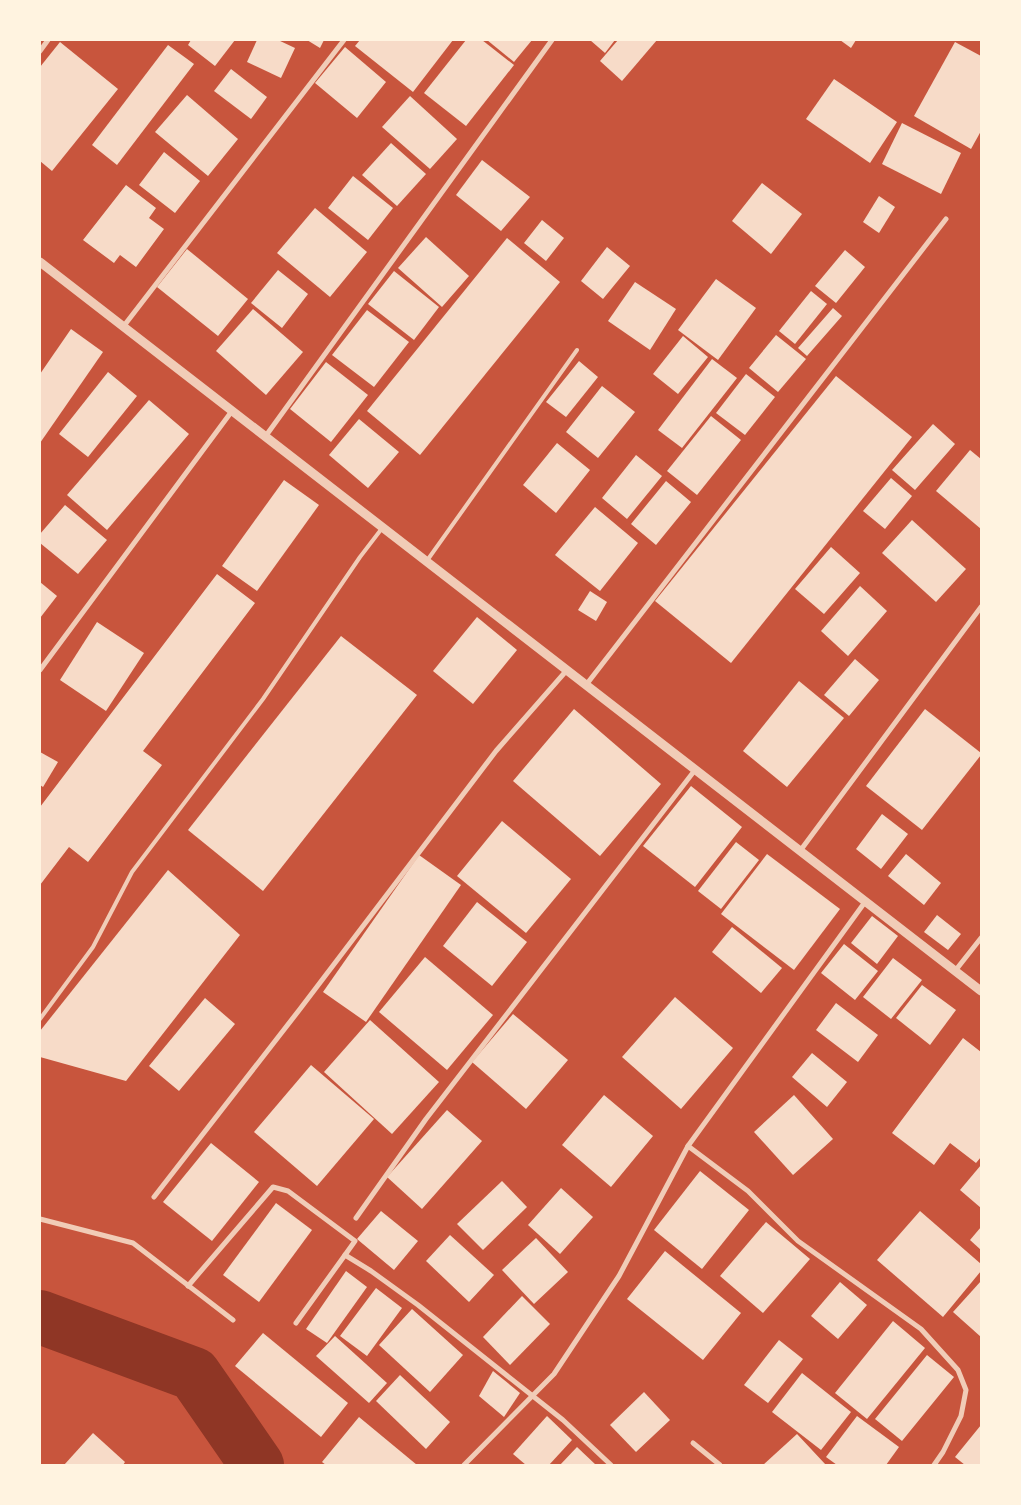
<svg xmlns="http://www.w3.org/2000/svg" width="1021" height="1505" viewBox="0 0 1021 1505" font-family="'IBM Plex Serif',serif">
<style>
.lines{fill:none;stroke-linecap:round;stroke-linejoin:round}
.river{stroke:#8f3625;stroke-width:54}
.building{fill:#f7dbc8}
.service{stroke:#f1ccb7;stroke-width:4}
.minor{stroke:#f1ccb7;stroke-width:5}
.tertiary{stroke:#f1ccb7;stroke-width:9}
</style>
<rect width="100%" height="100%" fill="#c8553d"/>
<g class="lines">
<polyline class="river" points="40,1317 194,1374 257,1465"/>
</g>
<g class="building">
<polygon points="191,40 235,40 215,66 188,45"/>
<polygon points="257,40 278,40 295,48 281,78 247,62"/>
<polygon points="307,40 324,40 320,48"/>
<polygon points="360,40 453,40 413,92 355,46"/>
<polygon points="466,40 482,40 514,65 466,126 424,93"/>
<polygon points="487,40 532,40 514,62"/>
<polygon points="590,40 615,40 605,53"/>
<polygon points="618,40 657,40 622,81 600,61"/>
<polygon points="840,40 856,40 851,48"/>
<polygon points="60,42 118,89 52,171 40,161 40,67"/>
<polygon points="955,42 981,56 981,131 971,149 914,116"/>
<polygon points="168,45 194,64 117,165 92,145"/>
<polygon points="345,47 386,82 357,118 315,83"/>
<polygon points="231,69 267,97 251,119 214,91"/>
<polygon points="834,79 897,122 870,163 806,119"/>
<polygon points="187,95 238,139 208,176 155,132"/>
<polygon points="410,96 457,139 430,169 382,127"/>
<polygon points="902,123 961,153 941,194 882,164"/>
<polygon points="391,143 426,174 397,206 362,175"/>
<polygon points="164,152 200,181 175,213 139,185"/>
<polygon points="482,160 530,197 501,231 456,195"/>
<polygon points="353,176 393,208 368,240 328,208"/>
<polygon points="762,183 802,214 771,254 732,221"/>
<polygon points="126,185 156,208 149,218 164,229 136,267 120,255 114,263 83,240"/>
<polygon points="879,196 895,207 879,233 863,222"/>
<polygon points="315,208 367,252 330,297 277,253"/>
<polygon points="542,220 564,238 546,261 524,243"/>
<polygon points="426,237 469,276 442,307 398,268"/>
<polygon points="507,238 560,282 420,455 367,411"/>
<polygon points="607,247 630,266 603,299 581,281"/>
<polygon points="187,249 248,299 218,336 157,287"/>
<polygon points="845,250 865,267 836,303 815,286"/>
<polygon points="278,270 308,294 282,328 251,303"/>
<polygon points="394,271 439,307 414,340 368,304"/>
<polygon points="716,279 756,308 718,360 678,330"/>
<polygon points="635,282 676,309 650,350 608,321"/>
<polygon points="811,291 827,304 795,344 779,331"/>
<polygon points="833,308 842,316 807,356 798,348"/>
<polygon points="253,309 303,352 266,395 216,351"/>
<polygon points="367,310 409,342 374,387 332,355"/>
<polygon points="71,329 103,352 40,443 40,374"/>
<polygon points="776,335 806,359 778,392 749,368"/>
<polygon points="683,336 708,357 678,394 653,374"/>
<polygon points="712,359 737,378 682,448 658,430"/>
<polygon points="579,361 598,377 566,417 546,402"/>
<polygon points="326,362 368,395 331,442 290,409"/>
<polygon points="108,372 137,396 88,457 59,434"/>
<polygon points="746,374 775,397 745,435 716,413"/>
<polygon points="836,376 912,437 731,663 655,601"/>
<polygon points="602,386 635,412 598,458 566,432"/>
<polygon points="149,400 189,434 107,530 67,495"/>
<polygon points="711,416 741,440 697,495 667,471"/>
<polygon points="359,419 399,452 368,488 329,455"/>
<polygon points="933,424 955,444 915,490 892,470"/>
<polygon points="557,443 590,470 556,513 523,485"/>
<polygon points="970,450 981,459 981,529 936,491"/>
<polygon points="636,455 662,476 627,519 602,498"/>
<polygon points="891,478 912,496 885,529 863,511"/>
<polygon points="284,480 319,505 257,591 222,566"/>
<polygon points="666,481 691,502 656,545 631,524"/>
<polygon points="65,505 107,540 78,574 40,543 40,534"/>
<polygon points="595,507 638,543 600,591 555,555"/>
<polygon points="912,520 966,569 936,602 882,553"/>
<polygon points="831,547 860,573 824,614 795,589"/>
<polygon points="217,574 255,603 143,751 162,765 88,862 69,847 40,885 40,807"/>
<polygon points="40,582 57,596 40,618"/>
<polygon points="860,586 887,611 848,656 821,631"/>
<polygon points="590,591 607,602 596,621 578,610"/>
<polygon points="477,617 517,650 473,704 433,671"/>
<polygon points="97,622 144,653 106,711 60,680"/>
<polygon points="341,636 417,695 263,891 188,830"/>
<polygon points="855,659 879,680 849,716 824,695"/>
<polygon points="799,681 844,718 787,787 743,751"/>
<polygon points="574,709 661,784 600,856 513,781"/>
<polygon points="925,709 981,753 981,755 922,830 866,786"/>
<polygon points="40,752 58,762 43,787 40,785"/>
<polygon points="691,786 742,827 695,887 643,846"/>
<polygon points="882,814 908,834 881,869 856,849"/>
<polygon points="502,821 571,879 526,933 457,876"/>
<polygon points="736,842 759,860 721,909 698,891"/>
<polygon points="767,854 840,909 794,970 721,914"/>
<polygon points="906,854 941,883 924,905 888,876"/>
<polygon points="419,855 461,885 366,1022 323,992"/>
<polygon points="168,870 240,935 126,1081 40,1057 40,1031"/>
<polygon points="477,902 527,942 492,986 443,946"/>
<polygon points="937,915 961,934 948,950 924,932"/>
<polygon points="872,916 898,936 877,964 851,943"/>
<polygon points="732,927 782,968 761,993 712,952"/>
<polygon points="844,944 878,971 855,1000 821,973"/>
<polygon points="425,957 493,1015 447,1070 379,1012"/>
<polygon points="893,958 922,980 891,1019 863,997"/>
<polygon points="922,985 956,1010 930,1045 896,1018"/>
<polygon points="675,997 733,1048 681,1109 622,1057"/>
<polygon points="205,998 235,1024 179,1091 149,1066"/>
<polygon points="836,1003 878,1035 858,1062 816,1030"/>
<polygon points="513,1014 568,1060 526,1109 472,1062"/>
<polygon points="370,1020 439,1082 392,1134 324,1072"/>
<polygon points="963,1038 981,1052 981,1157 976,1163 950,1143 934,1165 892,1133"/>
<polygon points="812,1053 847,1082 827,1107 792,1077"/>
<polygon points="311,1065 374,1119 317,1186 254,1132"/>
<polygon points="604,1095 653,1136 611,1187 562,1145"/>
<polygon points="794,1095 833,1139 793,1175 754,1132"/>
<polygon points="447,1110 482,1141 422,1209 387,1177"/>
<polygon points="211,1143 259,1182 212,1241 163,1202"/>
<polygon points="981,1165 981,1208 960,1190"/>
<polygon points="700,1171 749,1210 702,1269 654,1230"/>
<polygon points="502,1181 527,1207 483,1250 457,1224"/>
<polygon points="561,1188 593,1217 560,1254 528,1225"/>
<polygon points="276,1203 312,1230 259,1302 223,1275"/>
<polygon points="381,1211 418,1241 394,1270 357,1239"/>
<polygon points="920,1211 981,1264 981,1271 943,1317 877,1260"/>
<polygon points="766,1222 810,1259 763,1313 720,1276"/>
<polygon points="981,1227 981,1250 970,1240"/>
<polygon points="450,1235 494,1275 469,1302 426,1261"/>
<polygon points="536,1238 568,1272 534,1304 502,1270"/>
<polygon points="665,1251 741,1313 703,1360 627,1299"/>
<polygon points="346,1271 367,1287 327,1343 306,1329"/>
<polygon points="981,1281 981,1337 953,1312"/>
<polygon points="840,1282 867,1305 838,1339 811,1316"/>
<polygon points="376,1288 402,1308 367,1356 340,1336"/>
<polygon points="522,1296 550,1324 510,1365 483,1337"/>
<polygon points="412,1309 463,1355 430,1392 379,1345"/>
<polygon points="893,1321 925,1348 867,1419 835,1393"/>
<polygon points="263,1333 348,1403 321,1437 235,1366"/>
<polygon points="335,1336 387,1383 369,1403 316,1356"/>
<polygon points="779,1340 803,1359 768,1403 744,1385"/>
<polygon points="927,1355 954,1377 902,1441 875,1419"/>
<polygon points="493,1371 520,1393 504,1417 479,1396"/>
<polygon points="802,1373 851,1412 821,1450 772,1412"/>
<polygon points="400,1375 450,1422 426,1449 376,1401"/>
<polygon points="644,1392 670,1420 636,1452 610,1425"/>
<polygon points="547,1416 572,1440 549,1465 526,1465 513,1454"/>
<polygon points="857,1416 899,1447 886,1465 837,1465 826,1457"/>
<polygon points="359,1417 417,1465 326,1465 322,1462"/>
<polygon points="981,1425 981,1465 965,1465 955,1457"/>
<polygon points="93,1433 125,1462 123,1465 64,1465"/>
<polygon points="797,1434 826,1465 763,1465"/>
<polygon points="577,1447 596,1465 560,1465"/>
</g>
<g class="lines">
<g class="service">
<polyline points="426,562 577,350"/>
<polyline points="40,1019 93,947 132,872 263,699 360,557 383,527"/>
</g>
<g class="minor">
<polyline points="40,51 48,40"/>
<polyline points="123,327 344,40"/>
<polyline points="265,437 552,40"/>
<polyline points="40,670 232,411"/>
<polyline points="586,685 946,219"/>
<polyline points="800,851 981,607"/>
<polyline points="955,971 981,938"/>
<polyline points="688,1146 748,1191 798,1241 921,1329 958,1370 966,1390 961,1416 943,1452 934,1465"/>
<polyline points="154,1197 300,1009 496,751 567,670"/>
<polyline points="356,1218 426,1119 695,770"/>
<polyline points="40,1219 133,1243 233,1320"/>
<polyline points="188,1286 273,1187 288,1191 355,1241 345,1255 371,1271 418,1305 563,1420 611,1465"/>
<polyline points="296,1323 345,1255"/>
<polyline points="693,1443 720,1465"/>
<polyline points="464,1465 554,1374 619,1276 688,1146 865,902"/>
</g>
<polyline class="tertiary" points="40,262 981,991"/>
</g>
<rect width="1021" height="1505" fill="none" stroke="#fff3e0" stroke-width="82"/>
</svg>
